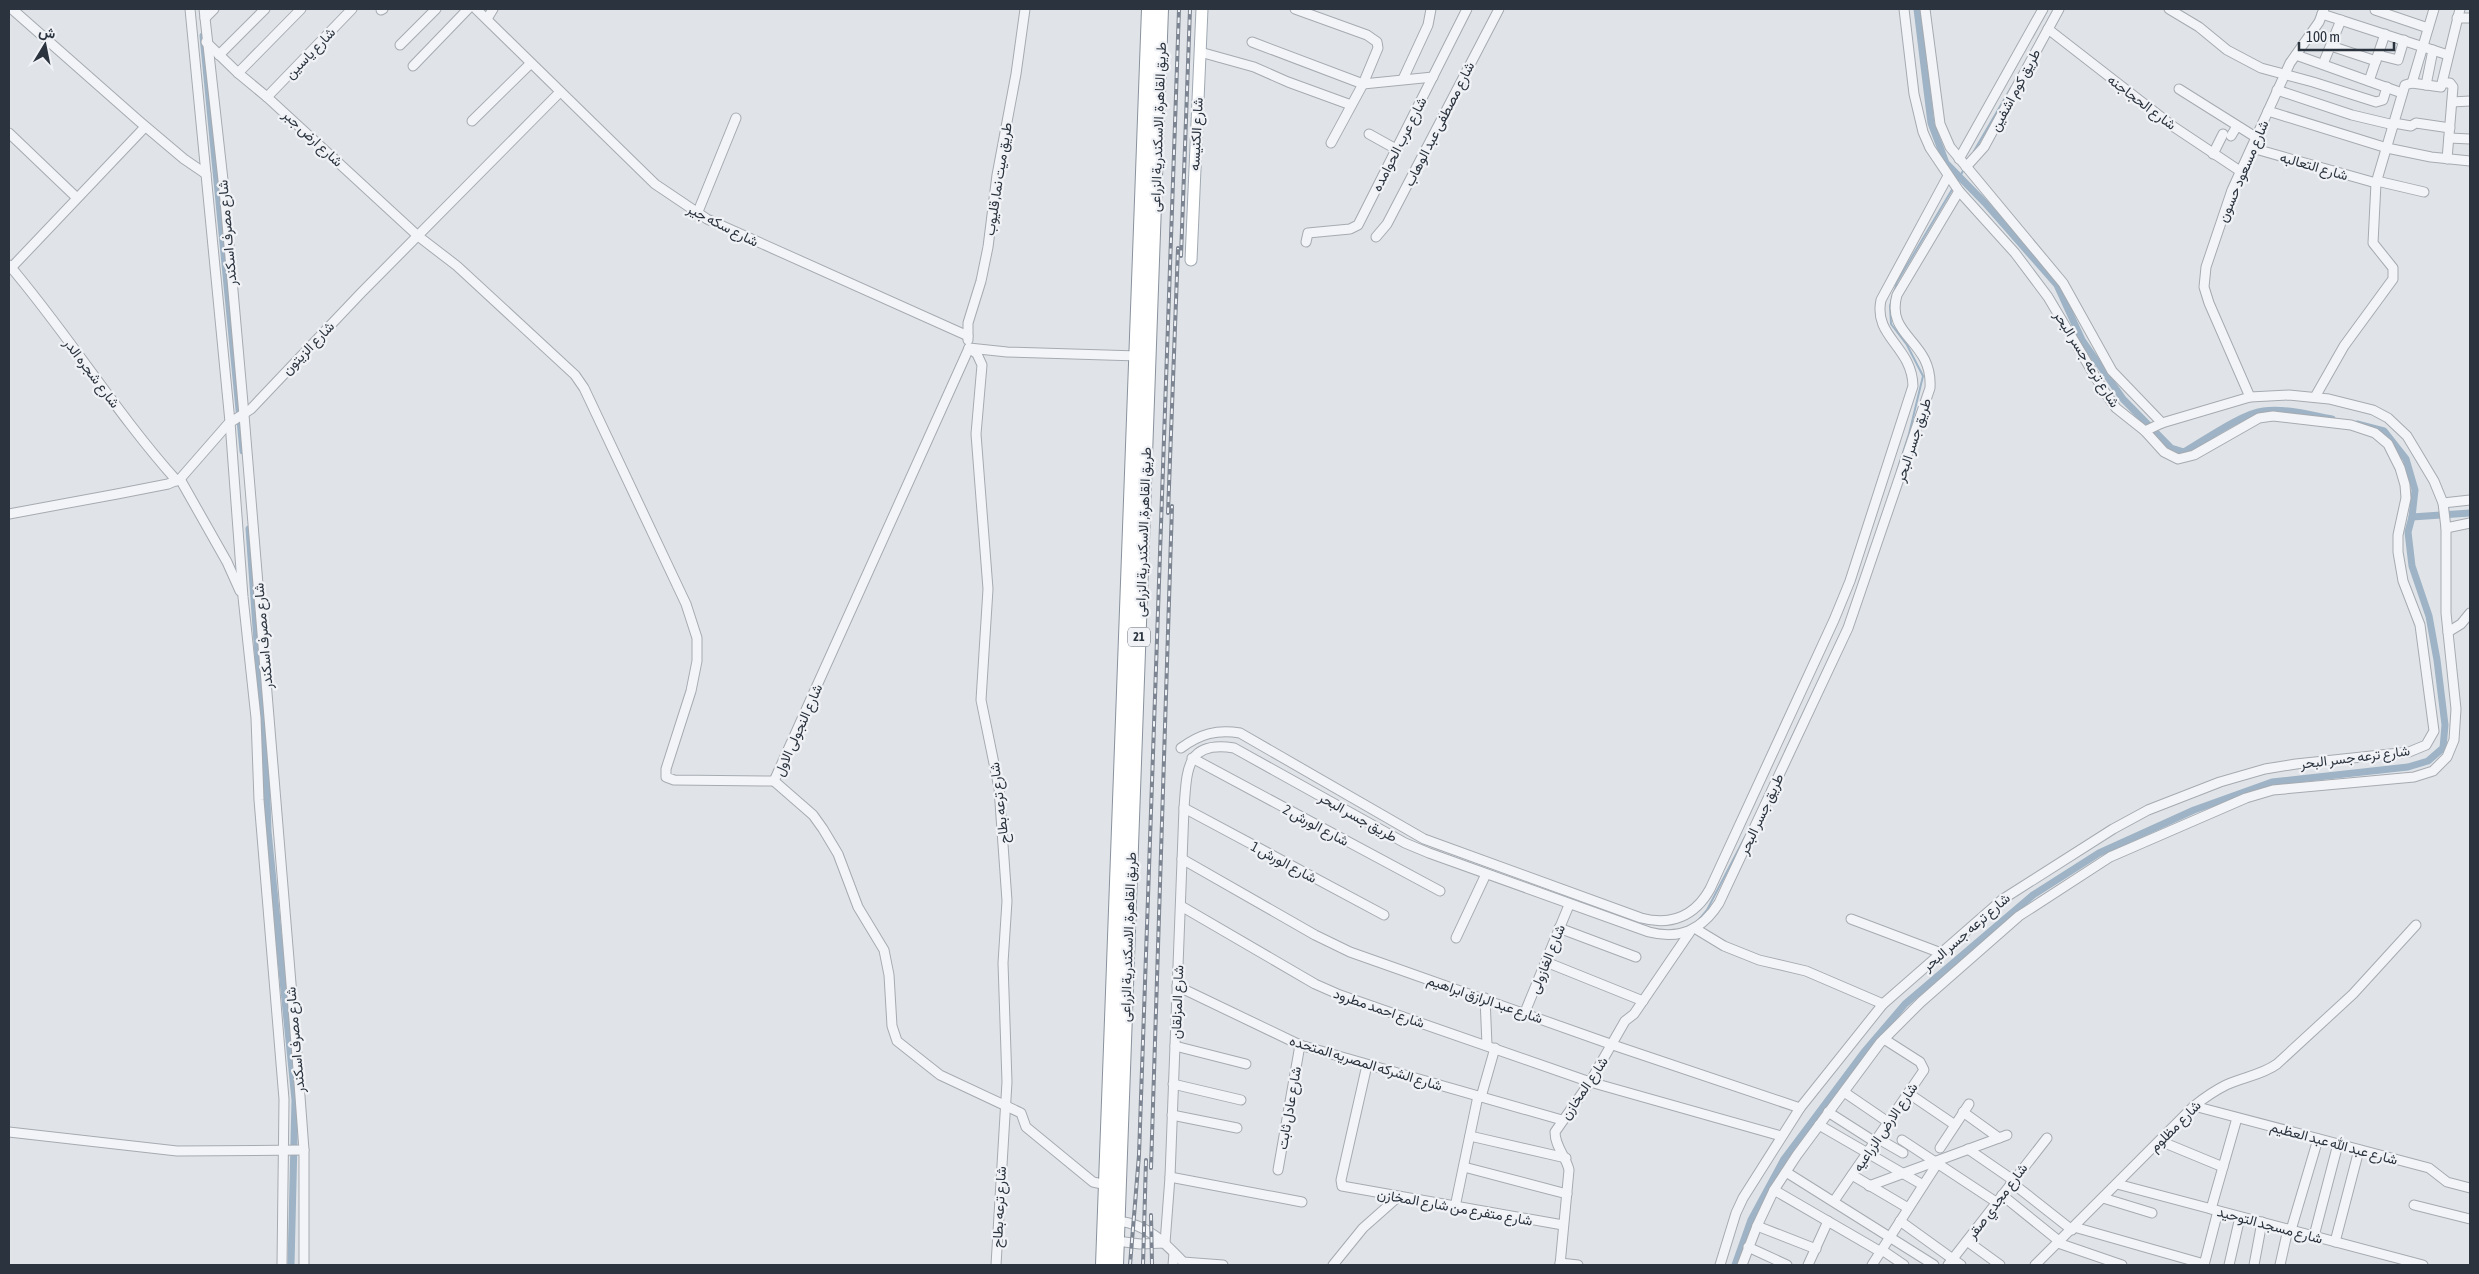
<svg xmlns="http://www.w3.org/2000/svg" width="2479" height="1274" viewBox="0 0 2479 1274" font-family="'Asap Condensed',Vazirmatn,sans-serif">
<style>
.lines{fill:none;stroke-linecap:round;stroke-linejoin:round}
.stream{stroke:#9eb3c5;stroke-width:2}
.canal{stroke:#9eb3c5;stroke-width:7}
.minor-casing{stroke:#a6abb2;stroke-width:11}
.major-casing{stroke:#a0a9b3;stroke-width:13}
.highway-casing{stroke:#89929d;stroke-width:16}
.minor{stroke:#f3f4f7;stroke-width:9}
.major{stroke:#fff;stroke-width:11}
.highway{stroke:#fff;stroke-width:14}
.rail-casing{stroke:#7b8490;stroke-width:4}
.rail{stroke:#f0f2f6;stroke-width:2;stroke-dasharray:5.5;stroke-linecap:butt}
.labels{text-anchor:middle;stroke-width:4.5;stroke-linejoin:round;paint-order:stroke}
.shield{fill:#f0f2f6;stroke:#656c75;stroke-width:1}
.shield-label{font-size:12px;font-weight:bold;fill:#2a333e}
.street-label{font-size:14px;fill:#2a333e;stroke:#f0f2f6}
</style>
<rect width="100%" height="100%" fill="#e0e4e8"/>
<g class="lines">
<g class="stream">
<polyline points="1974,151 2012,86"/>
<polyline points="1957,182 1964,169"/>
<polyline points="1897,471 1909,434 1923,376 1907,345 1891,324 1890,306 1897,282 1953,188"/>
<polyline points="1785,752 1845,625"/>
<polyline points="1697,922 1707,910 1745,837"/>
</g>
<g class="canal">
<path d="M1917,9l14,114 15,40 39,40 72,82 25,55 41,59 48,49 13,4c19,-11 59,-39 79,-41 23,-3 47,4 69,8"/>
<polyline points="203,36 243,451"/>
<polyline points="2412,517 2470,513"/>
<polyline points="249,529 266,768 268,831 295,1100 291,1265"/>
<polyline points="1735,1265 1751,1220 1784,1159 1864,1052 1905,1004 2033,895 2099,853 2194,810 2272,782 2408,767 2428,761 2443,748 2445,725 2437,660 2429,616 2412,566 2408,532 2412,517 2415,490 2406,459 2384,431 2357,424"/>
</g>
<defs>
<g id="minor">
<polyline points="12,9 139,121 184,159 206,174"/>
<polyline points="190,9 230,422 243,597 256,718 259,800 284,1099 282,1265"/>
<polyline points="204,9 224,189 244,415 297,1056 304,1150 304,1265"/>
<polyline points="476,9 655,184 707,219 968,336"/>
<polyline points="1295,9 1367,35 1377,42 1378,48 1363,84 1331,143"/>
<polyline points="1925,9 1940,124 1950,147 2063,283 2112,371 2162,423"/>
<polyline points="2169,9 2199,27 2227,50 2261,68 2313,82 2376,102 2383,100 2387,87"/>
<polyline points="381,10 383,9"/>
<polyline points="2375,10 2428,28"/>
<polyline points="2322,14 2448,55"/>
<polyline points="205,18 214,9"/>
<polyline points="2457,18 2470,18"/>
<polyline points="487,19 493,9"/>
<polyline points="2048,29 2174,127 2240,171"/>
<polyline points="206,42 238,73 267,97 418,236 457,266 575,375 584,388 686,604 697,638 697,661 691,691 666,769 666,777 674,780 774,781"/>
<polyline points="1252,42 1363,84 1433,77"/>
<polyline points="400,45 436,9"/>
<polyline points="2331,46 2376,61"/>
<polyline points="1200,52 1254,67 1288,82 1351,105"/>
<polyline points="219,55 265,9"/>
<polyline points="2296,55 2402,93"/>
<polyline points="2378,55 2398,60 2404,40"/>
<polyline points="2323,64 2341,20"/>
<polyline points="413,66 468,9"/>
<polyline points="238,73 301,9"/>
<polyline points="1403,79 1428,25 1431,9"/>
<polyline points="2369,81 2385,34"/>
<polyline points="2412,83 2434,9"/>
<polyline points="2443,83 2450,83 2453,87 2447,159"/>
<polyline points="2426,85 2433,50"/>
<polyline points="2179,89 2257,138"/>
<polyline points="2277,90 2352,115 2394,125"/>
<polyline points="267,97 352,9"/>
<polyline points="2452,102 2470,101"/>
<polyline points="2268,111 2387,148 2431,157 2470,161"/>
<polyline points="472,121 530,64"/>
<polyline points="2394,123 2411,126 2416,123 2450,128"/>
<polyline points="9,133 77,198"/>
<polyline points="1369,134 1396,149"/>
<polyline points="2231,136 2237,126"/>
<polyline points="2449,138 2470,139"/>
<polyline points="2252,148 2376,183"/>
<polyline points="2213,154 2223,134"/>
<polyline points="1959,159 2043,9"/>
<polyline points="1966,167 1984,147 2059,9"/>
<polyline points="2377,181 2424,192"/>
<polyline points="697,214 736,118"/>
<polyline points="1376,237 1387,224 1499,9"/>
<polyline points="1306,242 1308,233 1350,229 1358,225 1467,9"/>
<path d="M9,265c59,69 107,148 168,216"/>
<polyline points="11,268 145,127"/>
<polyline points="968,340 968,323 981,281 988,247 997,175 1016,74 1025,9"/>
<polyline points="969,348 977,354 982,365 976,434 988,589 981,700 999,788 1007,901 1003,963 1007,1082 996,1265"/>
<polyline points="969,348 1007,352 1138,356"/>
<polyline points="2250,397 2209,303 2204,287 2206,267 2232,190 2290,63 2319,22 2324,9"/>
<polyline points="2315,397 2344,346 2393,279 2393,268 2373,243 2376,183 2405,85 2412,83 2441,87 2460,9"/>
<polyline points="180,479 227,562 240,591"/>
<polyline points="2443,503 2470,500"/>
<polyline points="9,514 117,494 168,484 180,479 228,424 251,409 361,293 560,92"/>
<polyline points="2446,528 2470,523"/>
<polyline points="2448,632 2461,624 2470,613"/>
<path d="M1181,748c19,-14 36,-19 59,-15l184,106 217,79c30,8 54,-2 69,-29l124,-269 16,-39 63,-195c-1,-40 -40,-49 -32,-86l67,-124"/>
<polyline points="1192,758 1440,891"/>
<polyline points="774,781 813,815 823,829 838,854 858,907 884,950 889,975 892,1026 897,1041 940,1075 1021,1113 1026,1127 1093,1182 1107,1185"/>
<polyline points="774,781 969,348"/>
<polyline points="1184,808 1384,915"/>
<polyline points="1182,859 1315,935 1350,952 1613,1045 1800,1108"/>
<polyline points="1181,906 1315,984 1340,995 1590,1082 1781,1136"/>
<polyline points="1851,919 1941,953"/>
<polyline points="1559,928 1636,957"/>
<polyline points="1696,929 1724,946 1759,960 1806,971 1883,1004"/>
<polyline points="1456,938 1486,874"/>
<polyline points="1546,962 1643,1001"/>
<polyline points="1177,986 1300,1045 1562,1120"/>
<polyline points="1485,998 1487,1045"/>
<polyline points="1525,1012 1569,905"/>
<polyline points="1175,1046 1246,1064"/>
<polyline points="1367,1065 1341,1180 1342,1186 1563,1225"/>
<polyline points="1173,1084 1241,1100"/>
<polyline points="1844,1092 1888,1122"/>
<polyline points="1908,1093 1955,1125"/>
<polyline points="1481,1097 1495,1048"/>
<polyline points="2194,1106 2429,1168 2447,1182 2470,1188"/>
<polyline points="1828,1112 1875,1142"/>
<polyline points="1963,1112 1999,1138"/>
<polyline points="1172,1115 1237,1128"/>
<polyline points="1819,1125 1923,1185"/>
<polyline points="9,1132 177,1151 304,1150"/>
<polyline points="1470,1136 1566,1158"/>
<polyline points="1877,1138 1903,1153"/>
<polyline points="1902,1140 1996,1202"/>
<polyline points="2160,1141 2223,1167"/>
<polyline points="1940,1148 1969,1104"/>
<polyline points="1968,1149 2013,1180"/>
<polyline points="1464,1167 1567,1194"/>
<polyline points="1278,1170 1300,1045"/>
<polyline points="1786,1172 1934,1265"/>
<polyline points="1852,1175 1908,1208"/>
<polyline points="1170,1177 1302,1202"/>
<polyline points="2011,1182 2072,1230"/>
<polyline points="2117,1184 2423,1265"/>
<polyline points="1869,1186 2007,1135"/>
<polyline points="1774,1190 1881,1252"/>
<polyline points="2002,1195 2059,1241"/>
<polyline points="2103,1198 2152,1213"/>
<polyline points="1834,1201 1924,1070 1920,1062 1884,1039"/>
<polyline points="2414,1205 2470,1219"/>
<polyline points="1455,1207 1478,1096"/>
<polyline points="2211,1209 2237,1118"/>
<path d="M1119,1221c30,4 47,23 67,44"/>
<polyline points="1900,1221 1961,1265"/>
<polyline points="1757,1226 1816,1249"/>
<polyline points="2074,1227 2204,1264"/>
<polyline points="2291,1230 2318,1139"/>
<polyline points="2314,1236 2338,1144"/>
<polyline points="1117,1241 1140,1244 1165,1243"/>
<polyline points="1967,1241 2000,1265"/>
<polyline points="2335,1242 2359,1150"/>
<path d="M1165,1243l5,-66 14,-369c3,-37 1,-68 50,-60l171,95 24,10 220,79c31,8 53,-2 70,-29l129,-275 82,-240c3,-48 -45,-51 -33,-93l62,-104"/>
<polyline points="2058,1243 2122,1265"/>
<polyline points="1748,1247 1787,1265"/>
<polyline points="1882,1250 1904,1265"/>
<polyline points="1183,1262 1223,1265"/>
<polyline points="1560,1263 1578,1265"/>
<polyline points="1173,1265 1174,1253"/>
<polyline points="1333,1265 1363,1228 1398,1197"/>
<path d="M1560,1265l9,-95c-3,-14 -14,-23 -14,-38l35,-50 35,-61 9,-7 56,-82"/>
<polyline points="1720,1265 1736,1213 1743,1198 1800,1108 1883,1004 2003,899 2113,829 2148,810 2220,782 2265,769 2296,764 2409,752 2426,745 2434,731 2420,625 2403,581 2398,552 2398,535 2406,498 2405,485 2400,468 2388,444 2375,433 2351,425 2273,416 2259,418 2194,455 2178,459 2164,452 2145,431 2116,408 2102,388 2048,297 2015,253 1959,191 1930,148 1923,132 1914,94 1904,9"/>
<polyline points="1742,1265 1757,1226 1774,1190 1797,1155 1880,1043 1921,1002 2019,916 2110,857 2246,798 2273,790 2414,777 2433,771 2447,757 2454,740 2456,709 2446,613 2446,528 2443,503 2434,481 2407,436 2388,418 2373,410 2329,399 2289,395 2250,397 2162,423 2145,431"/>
<polyline points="1808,1265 1828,1221"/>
<polyline points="1872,1265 1937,1164"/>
<polyline points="1948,1265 2047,1138"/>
<path d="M2035,1265l159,-159c10,-8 20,-15 32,-21 17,-8 36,-10 51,-21l76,-70 63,-69"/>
<polyline points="2204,1265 2218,1211"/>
<polyline points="2229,1265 2240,1217"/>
<polyline points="2254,1265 2262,1222"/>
<polyline points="2280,1265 2288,1229"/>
</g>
<polyline id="major" points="1191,260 1202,9"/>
<g id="highway">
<polyline points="1103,1265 1149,9"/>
<polyline points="1116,1265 1161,9"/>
</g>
</defs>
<use href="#minor" class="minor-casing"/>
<use href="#major" class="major-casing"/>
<use href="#highway" class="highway-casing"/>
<use href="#minor" class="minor"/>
<use href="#major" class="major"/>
<use href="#highway" class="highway"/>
<defs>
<g id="rail">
<polyline points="1181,256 1190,9"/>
<polyline points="1168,513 1178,248"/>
<polyline points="1151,1168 1172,506"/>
<polyline points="1151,1215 1152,1265"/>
<polyline points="1130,1265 1139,1155 1179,9"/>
<polyline points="1143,1265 1146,1160"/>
</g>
</defs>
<use href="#rail" class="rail-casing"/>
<use href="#rail" class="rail"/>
</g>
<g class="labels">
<rect class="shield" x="1128" y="627.5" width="22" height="19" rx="4"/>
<g class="shield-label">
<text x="1139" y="641">21</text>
</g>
<g class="street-label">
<text transform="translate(310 53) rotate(-46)" y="5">شارع ياسين</text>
<text transform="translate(2015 90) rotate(-62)" y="5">طريق كوم اشفين</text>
<text transform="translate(2142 102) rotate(37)" y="5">شارع الحجاجنه</text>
<text transform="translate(1439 124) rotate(-63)" y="5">شارع مصطفى عبد الوهاب</text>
<text transform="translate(1158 127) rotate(-88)" y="5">طريق القاهرة, الاسكندرية الزراعى</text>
<text transform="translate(1196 134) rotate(-87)" y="5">شارع الكنيسه</text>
<text transform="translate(313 138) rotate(43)" y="5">شارع ارض جبر</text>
<text transform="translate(1399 144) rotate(-63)" y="5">شارع عرب الحوامده</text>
<text transform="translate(2314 166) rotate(16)" y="5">شارع التعالبه</text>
<text transform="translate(2243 171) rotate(-67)" y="5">شارع مسعود حسون</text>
<text transform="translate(998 179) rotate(-81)" y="5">طريق ميت نما, قليوب</text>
<text transform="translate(723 225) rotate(27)" y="5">شارع سكه جير</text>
<text transform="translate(227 233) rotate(-95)" y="5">شارع مصرف اسكندر</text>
<text transform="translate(308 348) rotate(-46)" y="5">شارع الزيتون</text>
<text transform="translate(2087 359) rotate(58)" y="5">شارع ترعه جسر البحر</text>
<text transform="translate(92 373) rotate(53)" y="5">شارع شجره الدر</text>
<text transform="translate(1913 440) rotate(-72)" y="5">طريق جسر البحر</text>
<text transform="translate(1143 532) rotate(-88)" y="5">طريق القاهرة, الاسكندرية الزراعى</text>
<text transform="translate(263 636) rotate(-95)" y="5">شارع مصرف اسكندر</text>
<text transform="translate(798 730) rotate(-66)" y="5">شارع النجولى الاول</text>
<text transform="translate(2355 757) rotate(-7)" y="5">شارع ترعه جسر البحر</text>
<text transform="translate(999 803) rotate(-97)" y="5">شارع ترعه بطاح</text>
<text transform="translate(1761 814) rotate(-65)" y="5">طريق جسر البحر</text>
<text transform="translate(1358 817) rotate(29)" y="5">طريق جسر البحر</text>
<text transform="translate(1316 825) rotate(28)" y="5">شارع الورش 2</text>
<text transform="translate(1284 862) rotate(28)" y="5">شارع الورش 1</text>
<text transform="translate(1966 932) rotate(-41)" y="5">شارع ترعه جسر البحر</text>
<text transform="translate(1128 937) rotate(-88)" y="5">طريق القاهرة, الاسكندرية الزراعى</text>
<text transform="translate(1547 959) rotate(-68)" y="5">شارع الغازولى</text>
<text transform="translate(1485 999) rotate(19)" y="5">شارع عبد الرازق ابراهيم</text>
<text transform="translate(1177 1002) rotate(-88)" y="5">شارع المزلقان</text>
<text transform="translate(1379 1008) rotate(19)" y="5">شارع احمد مطرود</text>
<text transform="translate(295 1040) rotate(-95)" y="5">شارع مصرف اسكندر</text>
<text transform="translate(1366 1063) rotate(17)" y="5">شارع الشركه المصريه المتحده</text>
<text transform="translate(1584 1088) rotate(-56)" y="5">شارع المخازن</text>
<text transform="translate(1289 1108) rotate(-80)" y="5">شارع عادل ثابت</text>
<text transform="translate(2175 1126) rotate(-45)" y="5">شارع مظلوم</text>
<text transform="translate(1885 1127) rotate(-56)" y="5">شارع الارض الزراعيه</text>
<text transform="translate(2334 1143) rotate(15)" y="5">شارع عبد الله عبد العظيم</text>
<text transform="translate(1997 1201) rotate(-53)" y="5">شارع مجدي صقر</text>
<text transform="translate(999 1207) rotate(-87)" y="5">شارع ترعه بطاح</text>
<text transform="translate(1455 1207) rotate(10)" y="5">شارع متفرع من شارع المخازن</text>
<text transform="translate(2270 1225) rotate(15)" y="5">شارع مسجد التوحيد</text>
</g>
</g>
<rect width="2479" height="1274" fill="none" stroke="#2a333e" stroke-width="20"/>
<g transform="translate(45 45) rotate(10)" stroke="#f0f2f6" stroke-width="4" paint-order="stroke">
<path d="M0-4L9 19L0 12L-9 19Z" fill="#2a333e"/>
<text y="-8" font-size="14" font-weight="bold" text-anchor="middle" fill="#2a333e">ش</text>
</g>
<path d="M2299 42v8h95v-8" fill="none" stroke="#2a333e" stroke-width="2.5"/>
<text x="2306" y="42" font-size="15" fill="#2a333e" stroke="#f0f2f6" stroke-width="4" paint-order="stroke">100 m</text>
</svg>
